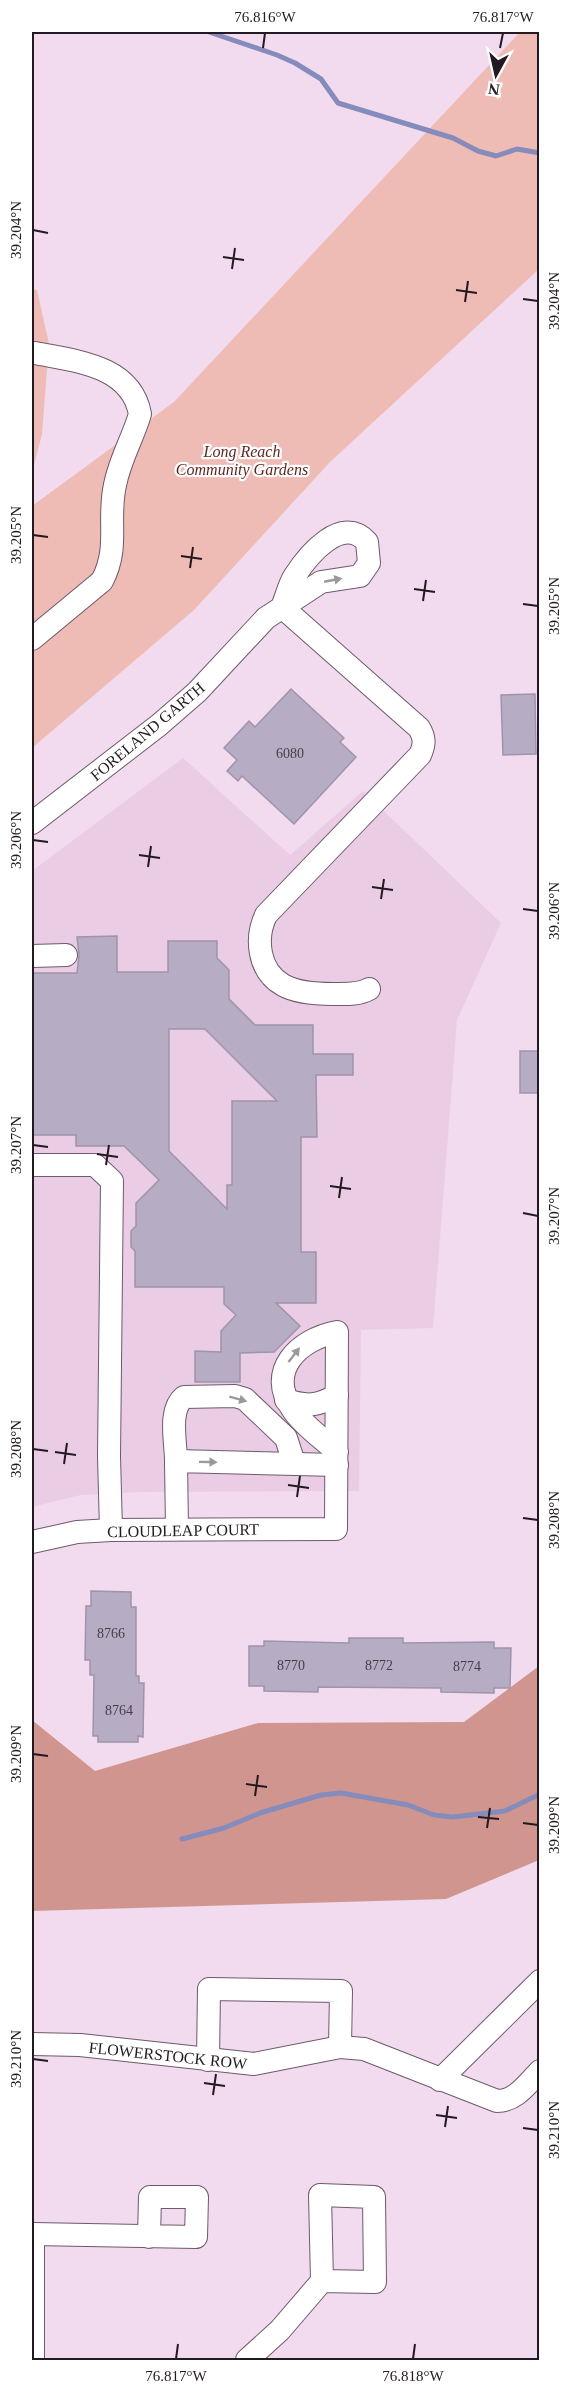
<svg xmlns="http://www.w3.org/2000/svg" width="571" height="2392" viewBox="0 0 571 2392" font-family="'Times New Roman',serif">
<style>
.built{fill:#eacde5}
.green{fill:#eebbb5}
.forest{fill:#d0958e}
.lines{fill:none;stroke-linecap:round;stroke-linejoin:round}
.stream{stroke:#858cbc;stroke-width:5}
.building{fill:#b6acc3;stroke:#9e94ab;stroke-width:1.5;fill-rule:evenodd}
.minor-casing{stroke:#6e5a6a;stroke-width:24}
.minor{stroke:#fff;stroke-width:22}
.oneway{fill:#9c989b}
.ticks{fill:none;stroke:#221a20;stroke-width:2}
.labels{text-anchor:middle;stroke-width:4.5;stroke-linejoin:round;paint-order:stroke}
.number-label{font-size:14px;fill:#473e49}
.park-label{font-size:16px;font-style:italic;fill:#651f1b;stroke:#fff}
.street-label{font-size:16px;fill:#221a20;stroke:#fff}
.neatline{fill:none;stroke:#221a20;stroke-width:2}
.ticks-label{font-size:15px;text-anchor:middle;fill:#221a20}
</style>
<rect width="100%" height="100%" fill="#f2dbee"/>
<polygon class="built" points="183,758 290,855 363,791 501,923 457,1020 433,1328 361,1330 359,1491 140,1492 81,1495 32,1507 32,871"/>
<g class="green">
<polygon points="520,32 539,32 539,269 330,462 194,610 32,748 32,506 174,402"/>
<polygon points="32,289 37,290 49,344 42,434 32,473"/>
</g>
<polygon class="forest" points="539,1666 539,1860 446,1899 32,1911 32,1720 95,1771 258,1723 464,1722"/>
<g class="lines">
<g class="stream">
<polyline points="209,32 277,55 295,63 321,79 338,103 453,138 478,151 496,156 517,149 540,153"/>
<polyline points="182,1839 224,1828 260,1813 321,1795 341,1793 408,1805 434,1815 453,1817 505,1811 540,1794"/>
</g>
</g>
<g class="building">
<polygon points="291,689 344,738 340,742 356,757 294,824 242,776 238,781 227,771 237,760 224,748 249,721 255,727"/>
<polygon points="535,694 536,754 503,755 501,695"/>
<path d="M117,936v36h51v-31h49v17l12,12v29l26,26h58v29h40v21h-37l1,62h-16v115h15v51h-40l24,23 -26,26 -34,1v29h-45v-31l26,1v-21l15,-16 -12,-11v-17h-89v-36l-4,-4v-16l5,-5v-23l23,-23 -35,-34h-48v-11h-44v-162h45l2,-18 -2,-18zM169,1029h36l72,72h-45v84h-5v24l-58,-58z"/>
<rect x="520" y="1051" width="20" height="42"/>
<polygon points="91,1591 131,1592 131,1607 136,1607 136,1676 139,1676 139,1683 144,1683 143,1737 138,1736 138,1742 98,1742 98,1736 93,1736 94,1675 90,1675 90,1660 85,1660 86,1606 91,1606"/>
<polygon points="349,1638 403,1638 403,1643 494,1642 494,1648 511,1648 510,1688 494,1688 494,1693 441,1692 441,1688 318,1687 318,1692 264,1691 264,1686 249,1686 249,1646 264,1646 264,1641 349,1643"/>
</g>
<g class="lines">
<defs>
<g id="minor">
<path d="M282,607l137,121c6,10 6,16 1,27l-154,160c-11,23 -8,56 17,70 14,8 34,9 50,9 12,0 26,1 36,-5"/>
<path d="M32,639l70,-58c18,-34 5,-61 13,-96 5,-26 18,-47 25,-71 -9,-49 -65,-53 -105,-61"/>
<path d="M32,823l127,-98 38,-33 69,-74 55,-36 39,-6 9,-13 -2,-21c-25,-28 -59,13 -73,35 -5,8 -8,21 -12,30"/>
<polyline points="32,956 66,955"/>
<polyline points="32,1165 95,1165 112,1181 109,1456 111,1530"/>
<path d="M286,1400c21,7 32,6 51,-5"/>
<path d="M176,1461c0,-19 -8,-51 8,-64l51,-1 10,3 41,39 8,25"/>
<polyline points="177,1529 176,1461 337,1465"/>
<path d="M32,1542l45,-10 34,-2 225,-1 1,-197c-38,7 -72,39 -44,78 11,16 30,29 44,42"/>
<path d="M32,2044l48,1 174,19 86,-17 24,2 133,52c19,0 30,-17 43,-30"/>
<polyline points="208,2060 209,1989 341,1991 340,2047"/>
<polyline points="440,2080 540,1981"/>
<polyline points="33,2360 33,2234 196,2237 197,2197 150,2197 149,2237"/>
<polyline points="247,2360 280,2330 322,2281 320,2195 374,2197 375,2282 322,2281"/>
</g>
</defs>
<use href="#minor" class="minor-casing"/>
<use href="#minor" class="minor"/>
</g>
<defs><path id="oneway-solid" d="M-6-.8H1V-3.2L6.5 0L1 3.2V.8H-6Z" transform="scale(1.5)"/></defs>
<g class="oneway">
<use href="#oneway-solid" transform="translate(333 580) rotate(-11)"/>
<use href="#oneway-solid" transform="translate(294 1355) rotate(-52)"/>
<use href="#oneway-solid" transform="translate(238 1399) rotate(15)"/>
<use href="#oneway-solid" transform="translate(208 1462) rotate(1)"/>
</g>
<path class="ticks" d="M263,48l2,-15M500,48l3,-15M33,230l15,3M223,257l21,3M232,269l3,-21M456,290l21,3M523,299l15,2M465,302l3,-21M33,535l15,2M181,556l21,3M190,568l3,-21M414,589l21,3M423,601l3,-21M523,604l15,2M33,840l15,2M139,855l21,3M148,867l3,-21M372,887l21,3M381,899l3,-20M523,909l15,2M33,1145l15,2M97,1154l21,3M106,1165l3,-20M330,1186l21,3M339,1198l3,-21M523,1213l15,3M33,1449l15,2M55,1452l21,3M64,1464l3,-21M288,1485l21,3M297,1497l3,-21M523,1518l15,2M33,1754l15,2M246,1784l21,3M255,1796l3,-21M478,1817l21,2M523,1823l15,2M487,1828l3,-20M33,2059l15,2M204,2083l21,3M213,2095l3,-21M436,2115l21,3M445,2127l3,-21M523,2128l15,2M176,2359l2,-15M413,2359l2,-15"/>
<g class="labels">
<g class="number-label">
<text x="290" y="758">6080</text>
<text x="111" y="1638">8766</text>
<text x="291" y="1670">8770</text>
<text x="379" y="1670">8772</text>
<text x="467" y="1671">8774</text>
<text x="119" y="1715">8764</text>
</g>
<g class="park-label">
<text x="242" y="457">Long Reach<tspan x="242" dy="18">Community Gardens</tspan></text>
</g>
<g class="street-label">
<text transform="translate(147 731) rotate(-40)" y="6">FORELAND GARTH</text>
<text transform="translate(183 1530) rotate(-1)" y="6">CLOUDLEAP COURT</text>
<text transform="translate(168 2055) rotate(6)" y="6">FLOWERSTOCK ROW</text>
</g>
</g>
<rect width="571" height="2392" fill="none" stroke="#ffffff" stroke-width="66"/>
<g transform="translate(496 75) rotate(188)" stroke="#ffffff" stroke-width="4.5" paint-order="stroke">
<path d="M0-4.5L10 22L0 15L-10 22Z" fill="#221a20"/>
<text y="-9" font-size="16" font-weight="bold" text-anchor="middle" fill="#221a20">N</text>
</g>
<rect x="33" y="33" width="505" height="2326" class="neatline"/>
<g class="ticks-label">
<text x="265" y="22">76.816°W</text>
<text x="503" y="22">76.817°W</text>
<text transform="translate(16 230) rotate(-90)" y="5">39.204°N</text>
<text transform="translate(554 301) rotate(-90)" y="5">39.204°N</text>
<text transform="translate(16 535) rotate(-90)" y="5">39.205°N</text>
<text transform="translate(554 606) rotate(-90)" y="5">39.205°N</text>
<text transform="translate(16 840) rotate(-90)" y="5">39.206°N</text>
<text transform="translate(554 911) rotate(-90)" y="5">39.206°N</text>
<text transform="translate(16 1145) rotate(-90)" y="5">39.207°N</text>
<text transform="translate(554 1216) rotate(-90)" y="5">39.207°N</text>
<text transform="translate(16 1449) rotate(-90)" y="5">39.208°N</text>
<text transform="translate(554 1520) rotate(-90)" y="5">39.208°N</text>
<text transform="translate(16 1754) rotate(-90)" y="5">39.209°N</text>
<text transform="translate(554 1825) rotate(-90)" y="5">39.209°N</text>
<text transform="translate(16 2059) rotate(-90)" y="5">39.210°N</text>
<text transform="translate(554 2130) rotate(-90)" y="5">39.210°N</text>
<text x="176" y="2381">76.817°W</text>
<text x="413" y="2381">76.818°W</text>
</g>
</svg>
